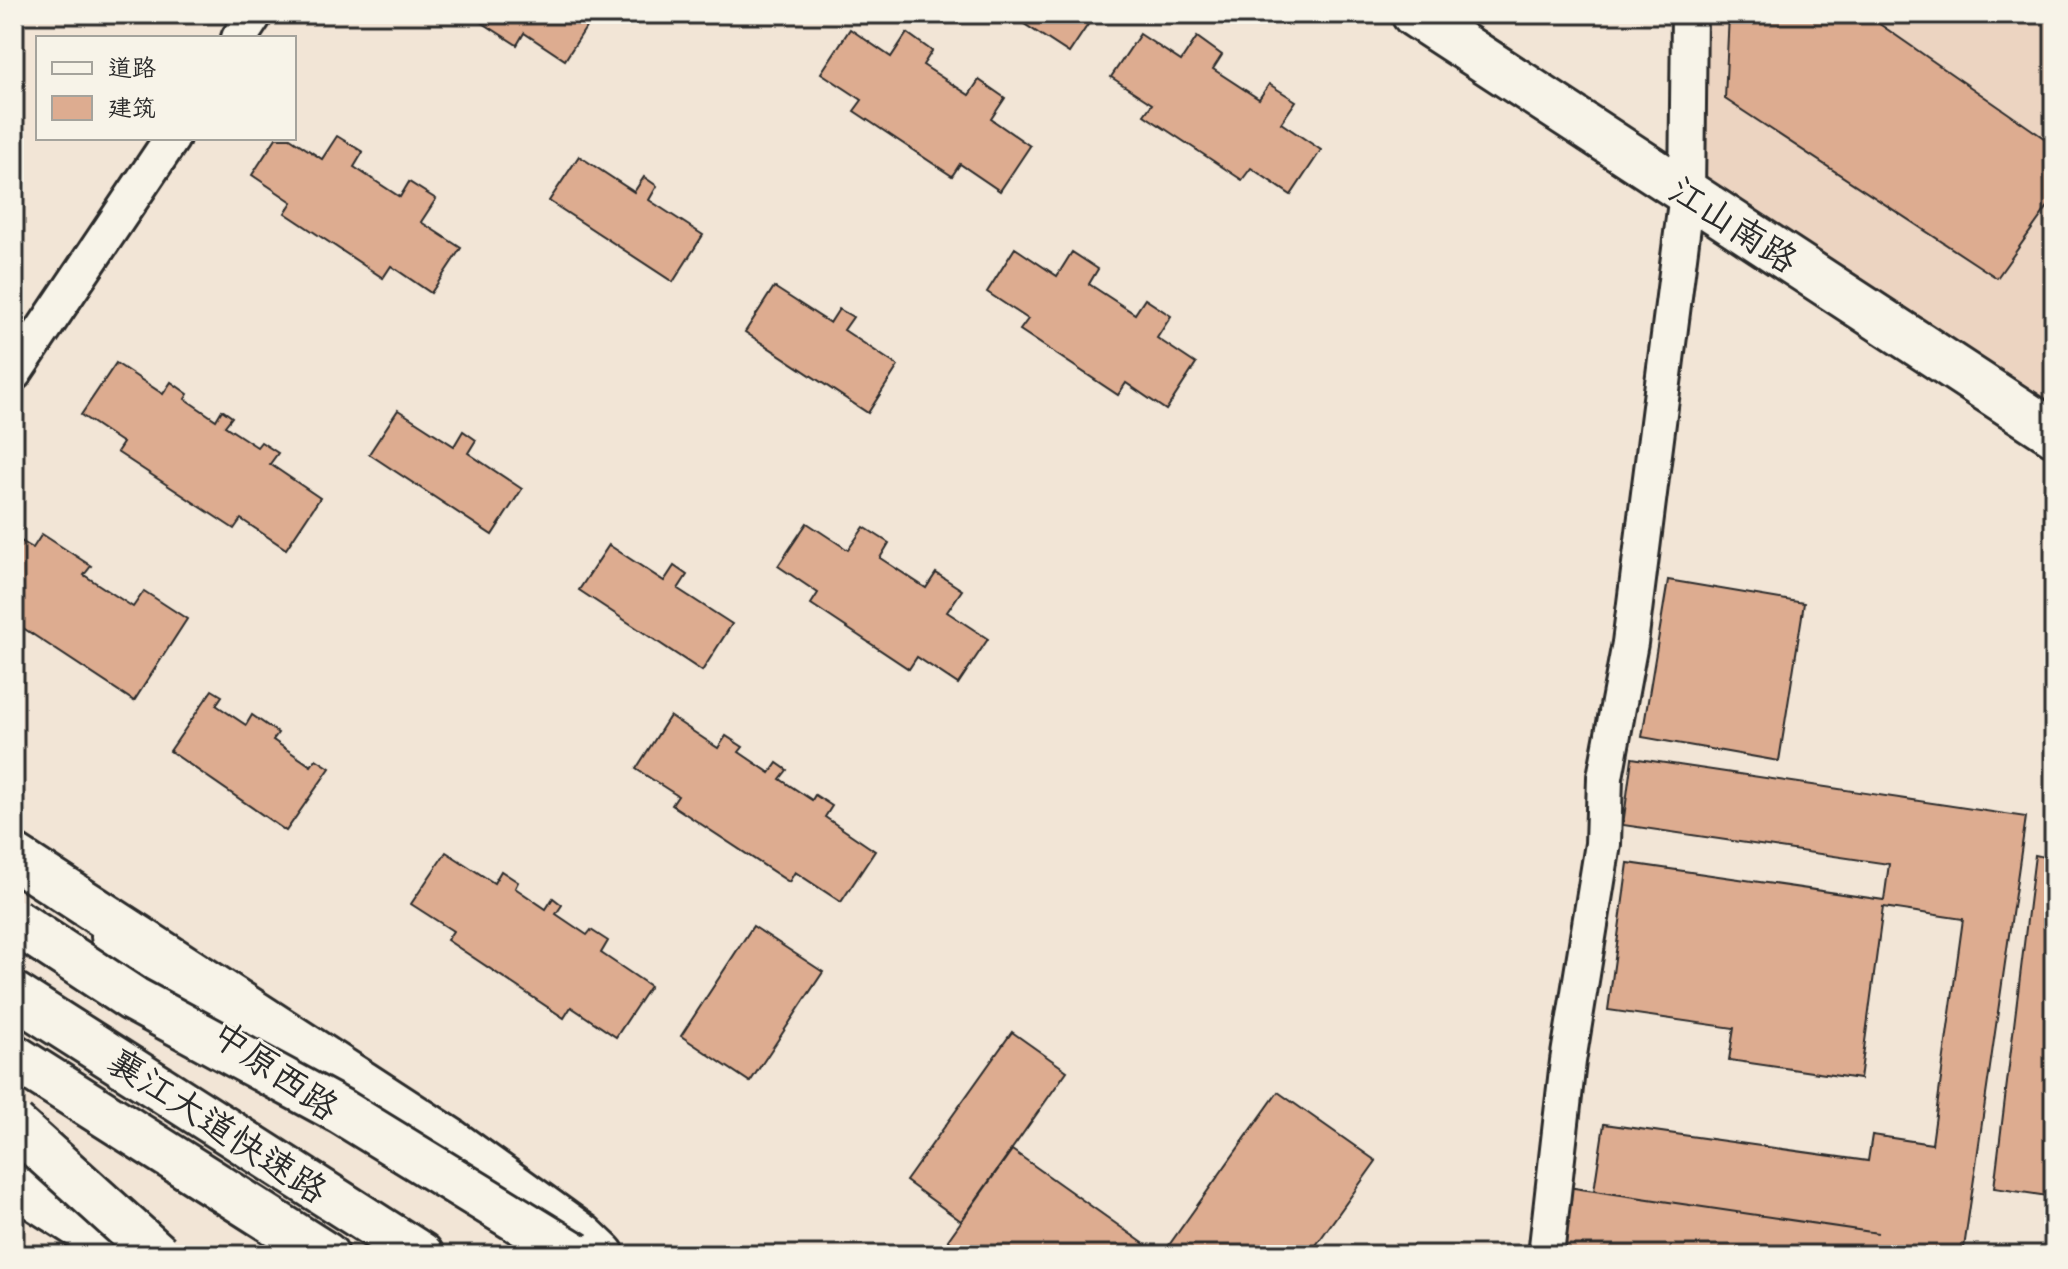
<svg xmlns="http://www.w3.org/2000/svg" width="2068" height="1269" viewBox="0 0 2068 1269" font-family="'Indie Flower','LXGW WenKai TC',sans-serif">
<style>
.built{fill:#ecd4c1}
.building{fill:#ddac90;stroke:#2b2b2b;stroke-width:2}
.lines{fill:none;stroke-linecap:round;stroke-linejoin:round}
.street-casing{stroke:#2b2b2b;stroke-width:40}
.secondary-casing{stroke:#2b2b2b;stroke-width:50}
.primary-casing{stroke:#2b2b2b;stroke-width:50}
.highway-casing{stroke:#2b2b2b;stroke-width:50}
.street{stroke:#f7f3e8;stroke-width:34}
.secondary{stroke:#f7f3e8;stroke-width:44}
.primary{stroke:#f7f3e8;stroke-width:44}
.highway{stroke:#f7f3e8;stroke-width:44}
.highway-bridge-casing{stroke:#2b2b2b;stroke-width:50;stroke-linecap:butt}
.highway-bridge{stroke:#f7f3e8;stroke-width:44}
.labels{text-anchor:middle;stroke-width:6;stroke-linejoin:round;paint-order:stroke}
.street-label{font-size:36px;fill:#2b2b2b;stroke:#f7f3e8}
</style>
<rect width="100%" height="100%" fill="#f2e5d6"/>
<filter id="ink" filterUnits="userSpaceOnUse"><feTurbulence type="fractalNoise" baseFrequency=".0125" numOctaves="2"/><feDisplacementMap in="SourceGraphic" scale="16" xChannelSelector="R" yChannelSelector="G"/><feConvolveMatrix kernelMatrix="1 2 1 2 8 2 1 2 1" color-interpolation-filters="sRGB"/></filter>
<g filter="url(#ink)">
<polygon class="built" points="1689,14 2054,14 2054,433 1687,194"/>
<g class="building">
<polygon points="469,14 593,14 594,15 565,60 524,33 517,45"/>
<polygon points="1009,14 1095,14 1069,53"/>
<polygon points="1729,14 1865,14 2054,145 2054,198 1997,278 1725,99"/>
<polygon points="850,29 891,57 907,33 932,51 923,65 969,95 979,80 1005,98 991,119 1030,146 1000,191 960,164 952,176 854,111 862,100 821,73"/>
<polygon points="1140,34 1181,61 1197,37 1222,55 1213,69 1259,99 1269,84 1296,101 1281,123 1321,150 1291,195 1251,168 1242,180 1144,115 1152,104 1111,77"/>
<polygon points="337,136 363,152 354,167 400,197 409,182 436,199 421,222 461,248 431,293 391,266 383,278 285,213 292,202 252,175 276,138 290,138 322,159"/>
<polygon points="579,156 634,192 644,177 657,186 649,200 703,235 673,282 549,201"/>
<polygon points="1015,248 1057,276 1072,252 1098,269 1089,284 1135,314 1145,299 1171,316 1157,338 1196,364 1166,410 1126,383 1118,395 1020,330 1028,319 987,292"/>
<polygon points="774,287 830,323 839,309 853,317 844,330 898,366 868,413 745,332"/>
<polygon points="116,363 163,394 171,382 188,394 185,399 216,420 222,410 232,417 225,426 257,447 261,442 278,453 270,464 320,498 286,549 241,519 234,529 117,452 123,443 81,415"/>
<polygon points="398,410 454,446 463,431 476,440 468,453 522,489 492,535 369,454"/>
<polygon points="807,523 848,550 864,527 889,543 880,558 926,588 936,573 962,590 947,612 988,639 958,684 917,657 909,669 811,604 818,593 778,566"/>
<polygon points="42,534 91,566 84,575 133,607 144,591 187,619 134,701 14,622 14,551 21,541 33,548"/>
<polygon points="609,545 664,581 674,566 687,575 678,589 732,624 702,671 579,590"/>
<polygon points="1668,580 1804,603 1779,761 1642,737"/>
<polygon points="212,690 222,696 216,705 246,725 252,715 278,733 273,740 311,766 316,759 330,768 286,831 170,751"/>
<polygon points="670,716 718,748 726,736 743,747 739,752 770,773 777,763 787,770 780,779 812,800 815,795 832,806 825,817 875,851 841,902 795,872 789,882 672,805 678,796 636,769"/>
<polygon points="1632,758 2026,817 1963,1255 1557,1255 1567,1187 1878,1233 1594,1191 1604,1124 1868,1161 1872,1135 1932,1144 1963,919 1883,907 1860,1079 1729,1060 1734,1028 1608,1010 1628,863 1884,900 1889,864 1623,825"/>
<polygon points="446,852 494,883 501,871 518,882 515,888 546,909 553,898 562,905 556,914 587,935 591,930 608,941 601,953 650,986 616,1037 571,1007 564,1018 447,940 453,931 411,904"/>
<polygon points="2035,855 2054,859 2054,1197 1994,1188"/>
<polygon points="753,926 823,972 750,1082 681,1036"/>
<polygon points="1012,1032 1067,1071 961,1221 906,1181"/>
<polygon points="1278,1092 1376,1161 1309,1255 1162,1255"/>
<polygon points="1012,1150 1160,1255 969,1255 948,1240"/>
</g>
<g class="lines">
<defs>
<g id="street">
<polyline points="239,38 255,14"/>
<polyline points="14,373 172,138"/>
<polyline points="1546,1255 1568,1061 1603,844 1605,777 1630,643 1687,194 1689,14"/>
</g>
<polyline id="secondary" points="1414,14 2054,433"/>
<polyline id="primary" points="114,936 228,1042"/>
<g id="highway">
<polyline points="14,857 449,1140 582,1236 602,1255"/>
<polyline points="14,995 421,1255"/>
<polyline points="14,1057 326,1255"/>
<polyline points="14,1184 125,1255"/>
</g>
</defs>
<use href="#street" class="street-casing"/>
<use href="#secondary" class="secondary-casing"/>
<use href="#primary" class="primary-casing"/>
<use href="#highway" class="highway-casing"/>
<use href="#street" class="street"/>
<use href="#secondary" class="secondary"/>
<use href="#primary" class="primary"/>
<use href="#highway" class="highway"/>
<defs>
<g id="highway-bridge">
<polyline points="14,921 133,999 342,1112 575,1255"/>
<polyline points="14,1125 158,1255"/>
</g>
</defs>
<use href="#highway-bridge" class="highway-bridge-casing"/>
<use href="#highway-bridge" class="highway-bridge"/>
</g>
</g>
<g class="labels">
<g class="street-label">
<text transform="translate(1734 224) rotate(33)" y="13">江山南路</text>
<text transform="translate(276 1070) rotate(35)" y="13">中原西路</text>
<text transform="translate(218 1125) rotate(33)" y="13">襄江大道快速路</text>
</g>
</g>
<rect width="2068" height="1269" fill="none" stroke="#f7f3e8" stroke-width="48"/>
<rect x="24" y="24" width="2020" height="1221" fill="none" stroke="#2b2b2b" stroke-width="3" filter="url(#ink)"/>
<rect x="36" y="36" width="260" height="104" fill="#f7f3e8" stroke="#a5a39c" stroke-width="2"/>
<rect x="52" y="62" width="40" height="12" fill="#f7f3e8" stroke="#a5a39c" stroke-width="2"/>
<text x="108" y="76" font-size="24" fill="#2b2b2b">道路</text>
<rect x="52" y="96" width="40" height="24" fill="#ddac90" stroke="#a5a39c" stroke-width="2"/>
<text x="108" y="116" font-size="24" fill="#2b2b2b">建筑</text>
</svg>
